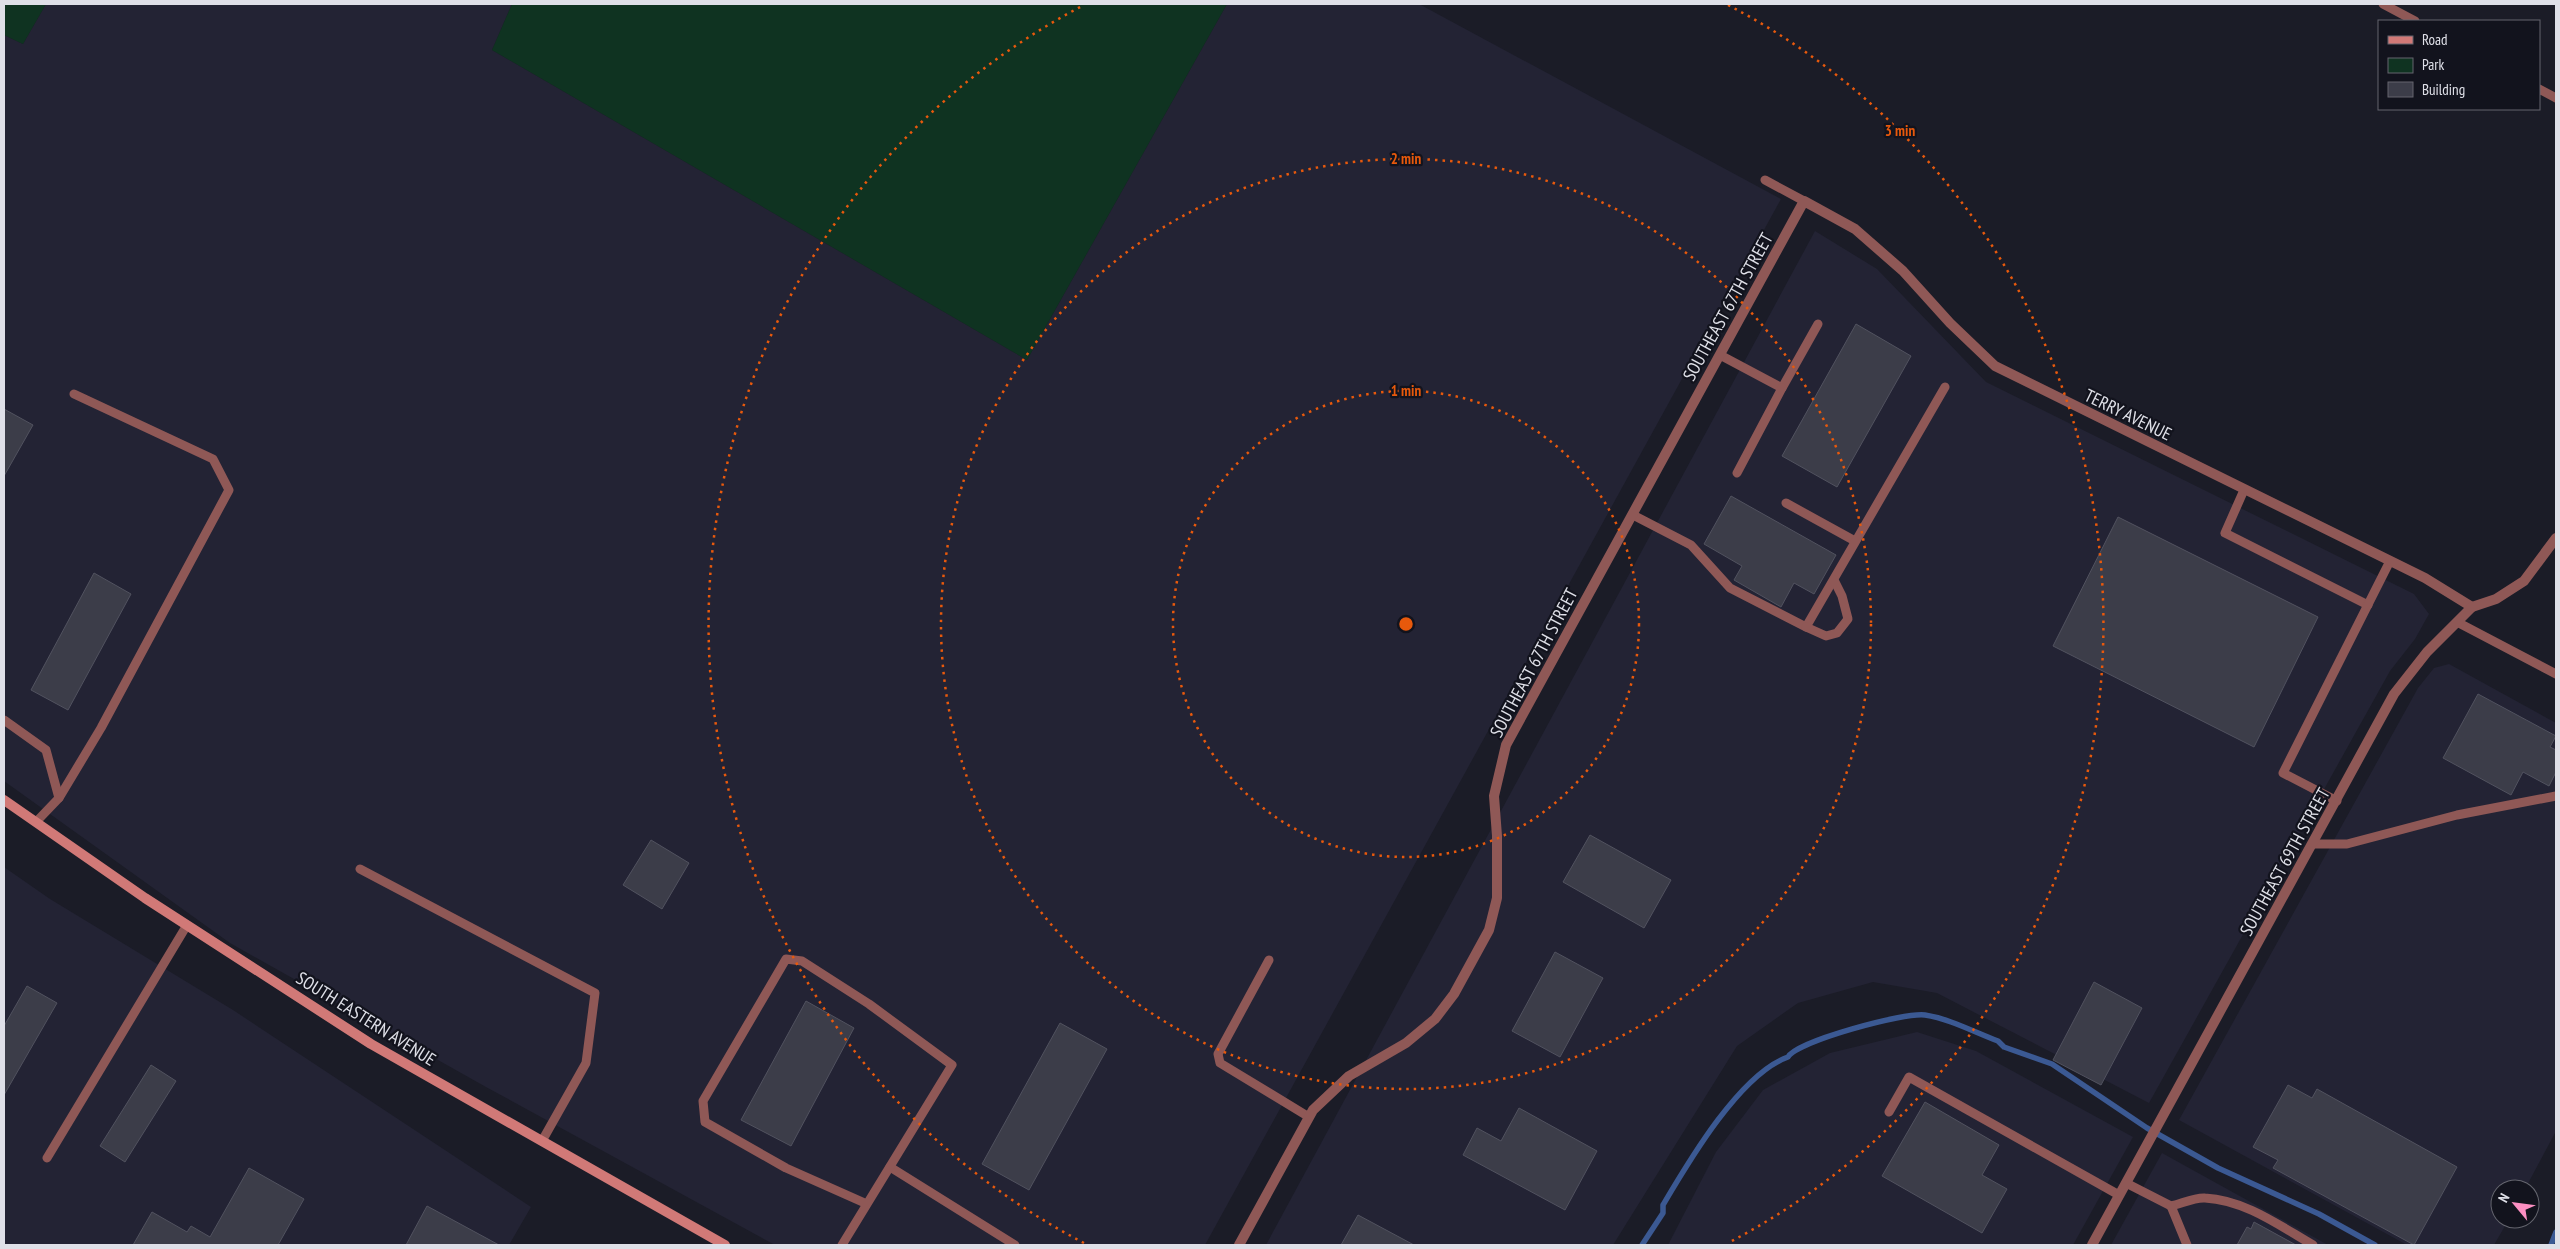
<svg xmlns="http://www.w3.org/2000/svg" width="2560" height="1249" viewBox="0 0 2560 1249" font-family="'PT Sans Narrow',sans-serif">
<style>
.built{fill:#232334}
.green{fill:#0f3321}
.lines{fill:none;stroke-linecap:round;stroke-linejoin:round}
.stream{stroke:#3b5993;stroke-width:5.5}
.building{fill:#3c3d49;stroke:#51525f}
.lane{stroke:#8f5856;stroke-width:9}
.street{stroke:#8f5856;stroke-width:10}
.secondary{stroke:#d17977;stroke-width:10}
.ring{fill:none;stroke:#e8590c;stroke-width:2.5;stroke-dasharray:2.5 5}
.labels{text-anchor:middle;stroke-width:4.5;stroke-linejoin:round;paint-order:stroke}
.street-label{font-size:18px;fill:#dfe0e8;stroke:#12131d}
.centre{fill:#e8590c;stroke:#12131d;stroke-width:2.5}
.ring-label{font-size:15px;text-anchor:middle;font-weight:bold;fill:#e8590c;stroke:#12131d;stroke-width:4.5;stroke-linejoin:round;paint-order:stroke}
</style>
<rect width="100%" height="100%" fill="#1b1c27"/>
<g class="built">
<polygon points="46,4 512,4 492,50 1027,360 1227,4 1419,4 1781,199 1205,1245 775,1245 486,1087 230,943 4,781 4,35 23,44"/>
<polygon points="1815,231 1877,269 1986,382 2414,594 2429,614 2415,639 2390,671 2149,1103 1937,993 1873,982 1798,1003 1737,1046 1613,1245 1266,1245"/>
<polygon points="2449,664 2556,723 2556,1131 2525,1189 2500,1189 2500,1219 2509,1219 2494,1245 2407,1245 2179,1120 2418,688 2434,668"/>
<polygon points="4,867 50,899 233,1010 531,1207 509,1245 4,1245"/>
<polygon points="1917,1032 1976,1051 2133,1137 2073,1245 1668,1245 1716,1152 1763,1090 1830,1053"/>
<polygon points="2162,1153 2328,1245 2111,1245"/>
</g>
<g class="green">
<polygon points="4,4 46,4 23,44 4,35"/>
<polygon points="512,4 1227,4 1027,360 492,50"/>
</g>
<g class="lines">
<g class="stream">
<path d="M1642,1245l21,-32v-8c26,-44 77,-131 125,-148 9,-16 117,-45 137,-42 25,4 49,17 73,26l6,6 48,17 95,64 71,40 101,46 56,31"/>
<polyline points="2551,1245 2556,1232"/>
</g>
</g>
<g class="building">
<polygon points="1856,324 1911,356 1837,487 1782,456"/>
<polygon points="4,409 33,425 4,476"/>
<polygon points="1731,496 1836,555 1814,594 1794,583 1781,607 1734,580 1742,566 1704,544"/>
<polygon points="2118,517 2318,617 2254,747 2053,646"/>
<polygon points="94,573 131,594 68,710 31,690"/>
<polygon points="2478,694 2556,736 2550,747 2556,750 2556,772 2549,786 2523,772 2511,795 2443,758"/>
<polygon points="1590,835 1671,880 1644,928 1563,882"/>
<polygon points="651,840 689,863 662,909 623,885"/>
<polygon points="1555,952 1603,978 1560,1057 1512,1031"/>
<polygon points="2094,982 2142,1008 2101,1085 2053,1060"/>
<polygon points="27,986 57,1003 4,1095 4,1026"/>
<polygon points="806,1001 854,1028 791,1146 741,1120"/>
<polygon points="1060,1023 1107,1049 1029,1190 982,1164"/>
<polygon points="151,1065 176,1081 125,1162 100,1146"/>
<polygon points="2288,1085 2312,1098 2317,1089 2457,1167 2414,1245 2273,1168 2278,1160 2253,1147"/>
<polygon points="1925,1102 1999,1145 1982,1175 2007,1189 1982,1233 1882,1176"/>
<polygon points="1519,1108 1597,1151 1565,1210 1463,1155 1477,1128 1501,1141"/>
<polygon points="249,1168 304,1199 278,1245 133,1245 152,1212 187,1232 191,1226 210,1237"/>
<polygon points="427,1206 499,1245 406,1245"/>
<polygon points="1358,1215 1414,1245 1341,1245"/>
<polygon points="2254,1222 2296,1245 2237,1245 2247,1227 2251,1229"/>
</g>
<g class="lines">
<g class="lane">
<polyline points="2383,4 2415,21"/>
<polyline points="2539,89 2556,98"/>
<polyline points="1765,180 1804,201"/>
<polyline points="1720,355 1782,388 1818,324"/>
<polyline points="1737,473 1782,388"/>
<polyline points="2244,490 2225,533 2368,605"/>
<polyline points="1786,503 1855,541"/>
<polyline points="1633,515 1691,545 1730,588 1806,627 1945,387"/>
<polyline points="2457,622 2556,674"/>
<polyline points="1806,627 1826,636 1837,633 1848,619 1842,596 1834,580"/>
<polyline points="4,720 46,750 59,798 36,822"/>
<polyline points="59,798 101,728 229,490 213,459 74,394"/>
<polyline points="2337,801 2283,773 2390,561"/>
<polyline points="2314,844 2347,844 2457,815 2556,796"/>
<polyline points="360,869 595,993 586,1063 542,1141"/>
<polyline points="1269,960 1218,1054 1220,1063 1309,1117"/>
<polyline points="1889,1112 1909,1077 2119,1195"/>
<polyline points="47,1158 187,925"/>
<polyline points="890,1167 1015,1245"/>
<path d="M2126,1183l45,23c10,-2 24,-9 34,-8 40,2 75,28 108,47"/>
<polyline points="2171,1206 2187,1245"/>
<polyline points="842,1245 952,1065 869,1004 802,961 786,959 703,1101 705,1122 786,1168 867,1204"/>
</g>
<g class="street">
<polyline points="1239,1245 1313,1110 1349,1076 1406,1043 1435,1019 1454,994 1489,930 1497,898 1497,836 1494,796 1506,745 1804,201 1855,229 1903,271 1950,323 1995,366 2425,578 2472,607"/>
<polyline points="2092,1245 2394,694 2427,652 2472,607 2496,599 2524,581 2556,538"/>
</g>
<polyline class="secondary" points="4,800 145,898 371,1044 725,1245"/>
</g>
<g class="ring">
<circle cx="1406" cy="624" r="233"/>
<circle cx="1406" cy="624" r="465"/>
<path d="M1084 1243A698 698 0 0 1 1084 5M1728 5A698 698 0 0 1 1728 1243"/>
</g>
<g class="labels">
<g class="street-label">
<text transform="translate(1728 307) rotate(-61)" y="6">SOUTHEAST 67TH STREET</text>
<text transform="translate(2128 415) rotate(26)" y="6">TERRY AVENUE</text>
<text transform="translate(1534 663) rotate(-62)" y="6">SOUTHEAST 67TH STREET</text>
<text transform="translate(2285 862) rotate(-61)" y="6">SOUTHEAST 69TH STREET</text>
<text transform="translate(366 1019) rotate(32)" y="6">SOUTH EASTERN AVENUE</text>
</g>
</g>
<circle cx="1406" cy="624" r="8" class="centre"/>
<g class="ring-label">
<text x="1900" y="136">3 min</text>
<text x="1406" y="164">2 min</text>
<text x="1406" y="396">1 min</text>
</g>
<rect width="2560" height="1249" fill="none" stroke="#dfe0e8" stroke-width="10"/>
<rect x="2378" y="20" width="162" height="90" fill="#12131d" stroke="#64656e"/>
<rect x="2388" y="36" width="25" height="8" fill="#d17977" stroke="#64656e"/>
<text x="2422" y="45" font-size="15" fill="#dfe0e8">Road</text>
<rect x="2388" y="58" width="25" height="15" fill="#0f3321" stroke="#64656e"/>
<text x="2422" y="70" font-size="15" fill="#dfe0e8">Park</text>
<rect x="2388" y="82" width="25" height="15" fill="#3c3d49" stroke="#64656e"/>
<text x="2422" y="95" font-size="15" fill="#dfe0e8">Building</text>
<g transform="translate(2515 1204) rotate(299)"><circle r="24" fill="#12131d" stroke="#64656e"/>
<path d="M0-4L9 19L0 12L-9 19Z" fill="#fc8fc2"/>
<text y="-8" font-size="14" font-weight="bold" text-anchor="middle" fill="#dfe0e8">N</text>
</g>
</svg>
